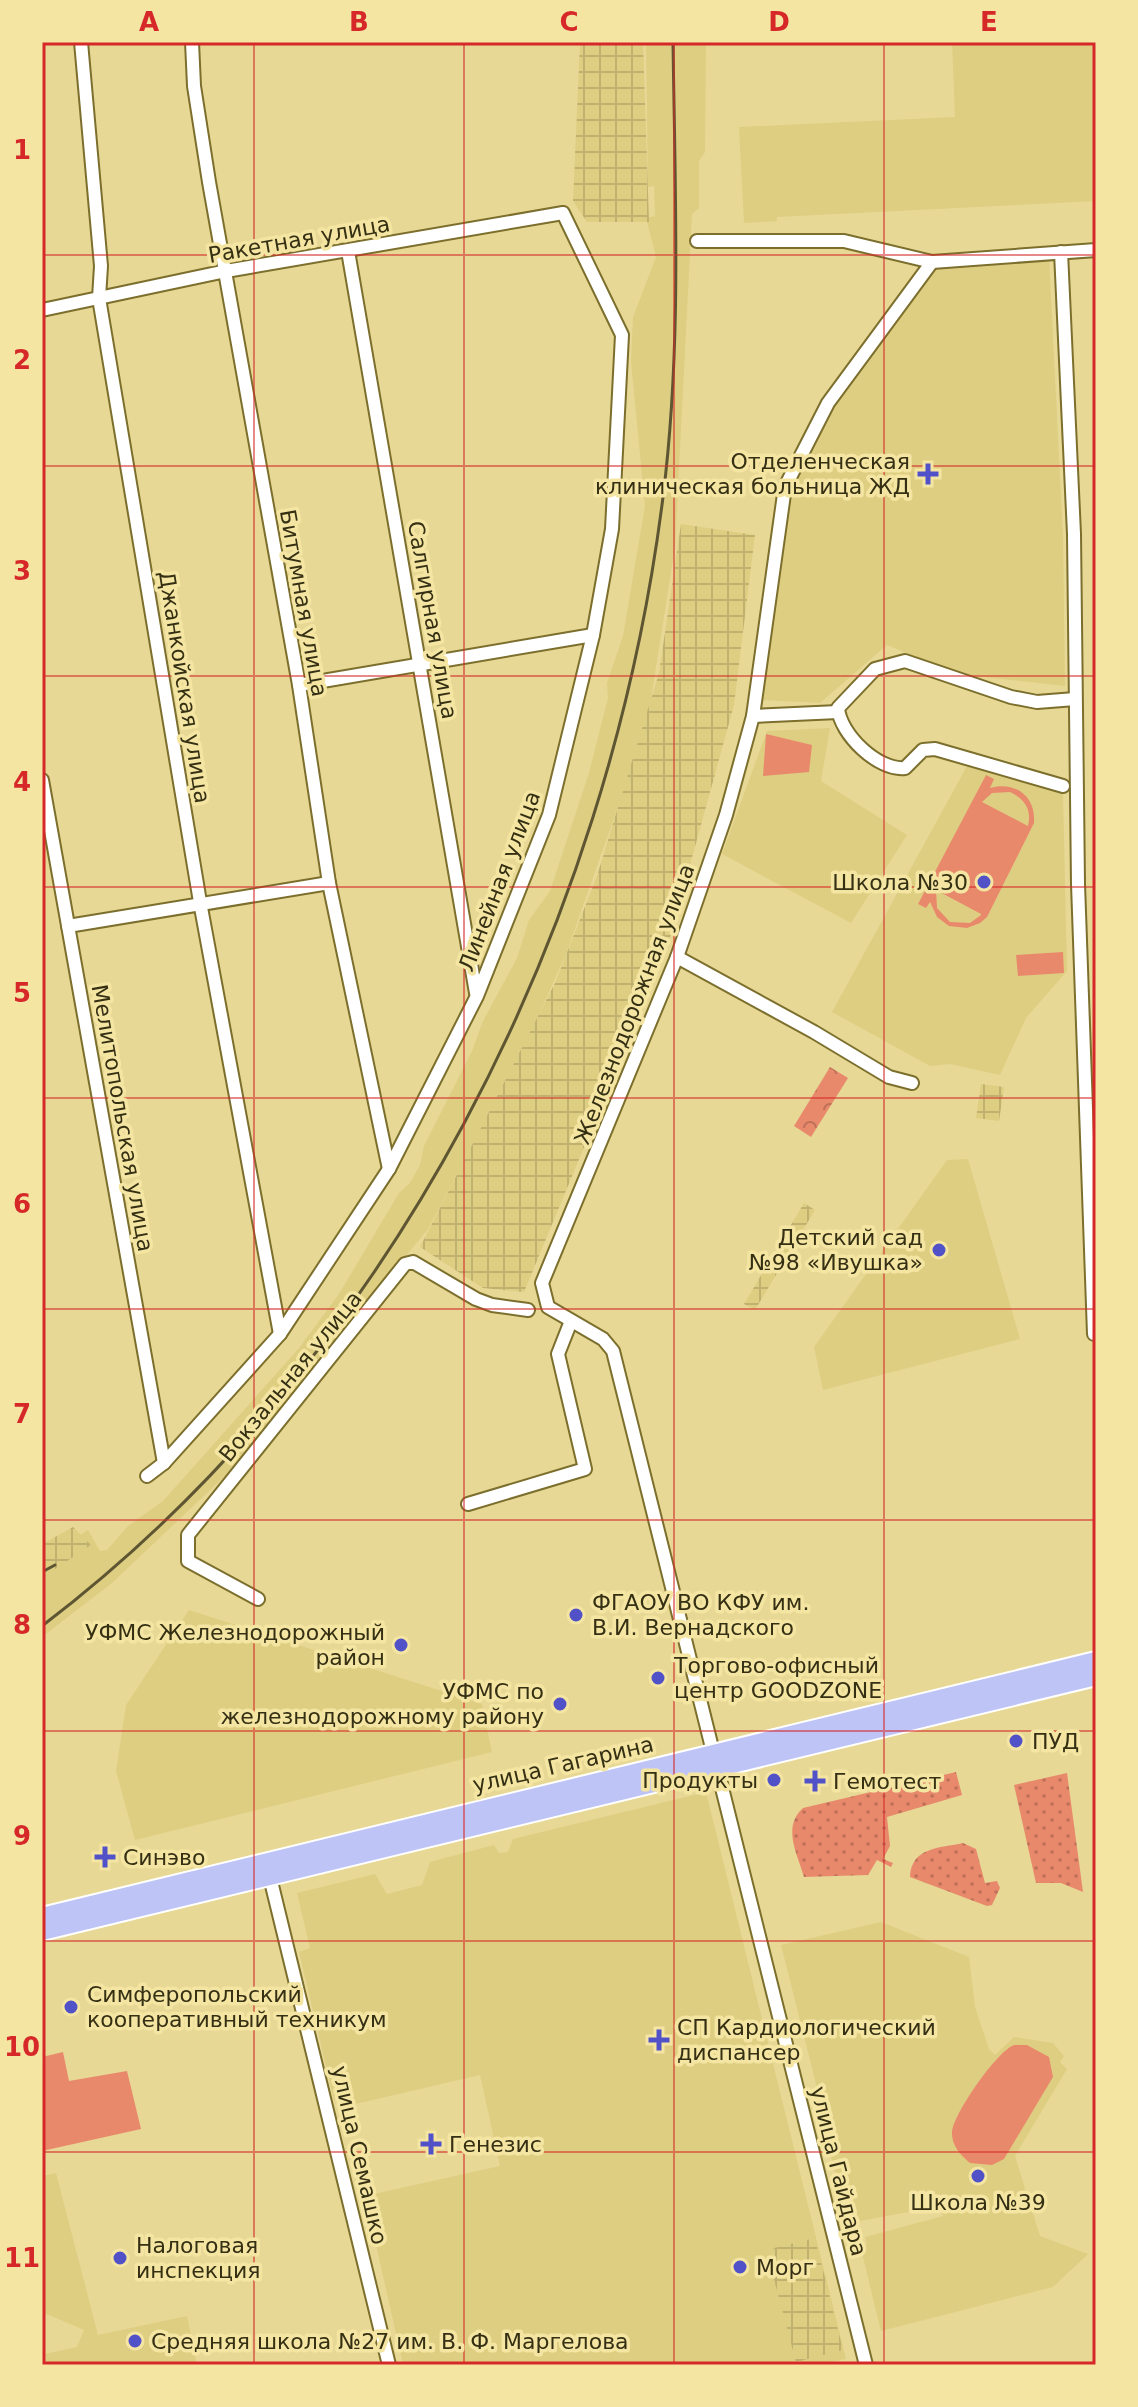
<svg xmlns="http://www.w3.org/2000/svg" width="1138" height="2407" viewBox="0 0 1138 2407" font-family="'DejaVu Sans',sans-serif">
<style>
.built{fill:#dece82}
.industrial{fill:url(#industrial-grid)}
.grass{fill:url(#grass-dots)}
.park{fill:url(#park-crowns)}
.garden{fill:#e9896c;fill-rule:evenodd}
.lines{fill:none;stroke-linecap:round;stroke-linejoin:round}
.minor-casing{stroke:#7c6f2d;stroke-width:16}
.primary-casing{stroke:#fff;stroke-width:22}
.minor{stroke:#fff;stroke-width:12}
.primary{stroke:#bec4f5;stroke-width:18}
.rail{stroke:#5e5632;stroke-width:3}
.grid{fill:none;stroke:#d62828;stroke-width:2;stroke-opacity:0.55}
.poi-dot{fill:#5151c8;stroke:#f4e6a2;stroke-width:3}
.labels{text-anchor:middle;stroke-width:7;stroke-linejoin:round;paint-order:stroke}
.street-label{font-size:22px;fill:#352f14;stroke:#f4e6a2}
.poi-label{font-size:22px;fill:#352f14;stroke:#f4e6a2;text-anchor:start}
.neatline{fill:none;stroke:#d62828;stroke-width:3}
.grid-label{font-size:26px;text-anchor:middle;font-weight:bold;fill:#d62828}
</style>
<defs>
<pattern id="industrial-grid" width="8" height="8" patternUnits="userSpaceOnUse" patternTransform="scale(2)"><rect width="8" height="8" fill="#dece82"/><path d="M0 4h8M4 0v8" fill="none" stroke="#bfb16f"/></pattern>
<pattern id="grass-dots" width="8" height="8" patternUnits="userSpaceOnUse" patternTransform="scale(2)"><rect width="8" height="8" fill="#e9896c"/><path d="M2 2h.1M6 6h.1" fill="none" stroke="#be7058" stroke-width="1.8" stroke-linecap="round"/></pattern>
<pattern id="park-crowns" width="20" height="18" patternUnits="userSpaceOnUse" patternTransform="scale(2)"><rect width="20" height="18" fill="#e9896c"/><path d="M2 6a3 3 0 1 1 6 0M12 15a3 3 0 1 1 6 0" fill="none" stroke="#be7058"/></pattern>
</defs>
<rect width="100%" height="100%" fill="#e7d895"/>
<g class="built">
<polygon points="646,42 706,42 705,152 699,161 699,208 692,214 675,547 651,699 635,759 566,954 523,1050 428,1229 226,1475 112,1583 42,1637 42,1559 88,1530 100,1551 107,1550 128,1526 163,1501 299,1348 339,1294 399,1193 410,1183 420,1165 424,1146 472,1051 483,1021 517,958 529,920 550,891 589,773 608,698 607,683 623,636 645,506 631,362 633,317 656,257 646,218 655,216 654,186 648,187"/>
<polygon points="952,42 1096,42 1096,201 777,217 777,221 744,223 739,127 955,117"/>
<polygon points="1049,257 1063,535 1065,686 957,674 887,645 820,703 761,700 789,489 835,404 935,268"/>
<polygon points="830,728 821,781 907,835 851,923 722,854 767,731"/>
<polygon points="967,766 1063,793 1067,971 1026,1018 1000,1075 950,1064 930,1066 832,1012"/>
<polygon points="968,1159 1020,1339 823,1390 814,1347 947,1160"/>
<polygon points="189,1610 482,1704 492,1752 135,1840 116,1771 126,1705"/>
<polygon points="706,1792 846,2359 817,2365 403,2365 365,2196 500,2166 480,2075 347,2106 344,2098 334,2100 299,1952 310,1948 297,1893 375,1874 387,1894 422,1885 430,1862 494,1845 499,1853 508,1852 513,1839"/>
<polygon points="881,1922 969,1957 975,2007 989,2049 995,2055 1014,2037 1053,2043 1064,2056 1060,2062 1067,2069 1015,2156 1040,2236 1088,2254 1053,2287 881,2331 860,2245 867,2244 865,2237 943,2216 941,2206 849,2223 816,2102 820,2100 781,1945"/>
<polygon points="56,2173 98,2335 187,2316 197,2365 47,2365 45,2354 77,2347 84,2330 42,2312 42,2176"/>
</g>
<g class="industrial">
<polygon points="580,42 643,42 649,222 587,222 573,201"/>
<polygon points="681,524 755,535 734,705 668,945 524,1292 483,1288 420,1247 555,983 597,876 659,673"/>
<polygon points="981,1084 1004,1087 999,1121 976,1118"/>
<polygon points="804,1203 815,1210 755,1310 744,1304"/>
<polygon points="73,1527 91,1545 42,1578 42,1536 46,1542"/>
<polygon points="815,2238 843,2350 796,2362 768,2257 774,2248"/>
</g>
<g class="grass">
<path d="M956,1772l6,23 -75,22 3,29 -7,13 10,4 -2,4 -14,-7 -9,15 -64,2c-7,-24 -22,-50 -1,-69z"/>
<polygon points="1067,1773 1083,1892 1061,1883 1036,1883 1014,1785"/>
<path d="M963,1843l13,6 9,34 12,-2 3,7 -8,17 -5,1 -77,-29c1,-30 30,-29 53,-34z"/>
</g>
<polygon class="park" points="830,1067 848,1078 811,1137 794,1126"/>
<g class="garden">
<polygon points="766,734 812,745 809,772 763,776"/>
<path d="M986,775l8,4 -4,9c25,-7 46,8 44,35l-47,94 -7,6 -13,5 -18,-2 -12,-9 -7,-15 -4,6 -8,-4zM1010,792c15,7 22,18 18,34l-46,-24 10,-9zM936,890l45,24v1l-11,8 -20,-1 -13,-14z"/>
<polygon points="1063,952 1064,973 1018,976 1016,955"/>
<path d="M1014,2045h13l22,12 4,20 -49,82 -12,6 -22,-2c-10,-8 -19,-18 -18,-32 2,-18 45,-80 62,-86z"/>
<polygon points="63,2052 69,2081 127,2071 141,2129 42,2151 42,2057"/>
</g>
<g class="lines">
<defs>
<g id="minor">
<polyline points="81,42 101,266 99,298 200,902 280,1334"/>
<polyline points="192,42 194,86 209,182 299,685 329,883 389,1169"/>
<polyline points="697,241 844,241 932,262 1096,250"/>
<polyline points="348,251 476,993"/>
<polyline points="1061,252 1074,534 1078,884 1094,1334"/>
<polyline points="42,310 226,271 563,213 622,335 612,529 593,635 549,815 477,996 389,1169 280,1334 164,1463 147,1476"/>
<polyline points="299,685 593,635"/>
<polyline points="753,716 838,712"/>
<polyline points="42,780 164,1463"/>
<path d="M1063,786l-128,-37 -12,1 -18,18c-27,3 -65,-34 -67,-60l37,-39 30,-8 106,36 26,5 38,-3"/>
<polyline points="68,926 329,883"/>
<polyline points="677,957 814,1032 889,1077 912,1083"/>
<polyline points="468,1504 585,1469 558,1354 571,1321"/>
<polyline points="258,1599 188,1561 188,1535 405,1264 413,1262 476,1299 492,1305 528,1310"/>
<polyline points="268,1869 389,2365"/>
<polyline points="866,2365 613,1351 603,1339 548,1307 542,1283 677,957 726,815 753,716 785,487 828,403 932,262"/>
</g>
<g id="primary">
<polyline points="42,1917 1096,1661"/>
<polyline points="42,1931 1096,1676"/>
</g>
</defs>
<use href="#minor" class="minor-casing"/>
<use href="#primary" class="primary-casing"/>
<use href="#minor" class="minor"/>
<use href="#primary" class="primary"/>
<g class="rail">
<polyline points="42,1572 55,1565"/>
<path d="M42,1626c351,-267 567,-696 621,-1129 19,-151 12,-303 10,-455"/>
</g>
</g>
<path class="grid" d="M254,42v2323M464,42v2323M674,42v2323M884,42v2323M42,255h1054M42,466h1054M42,676h1054M42,887h1054M42,1098h1054M42,1309h1054M42,1520h1054M42,1731h1054M42,1941h1054M42,2152h1054"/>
<g class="poi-dot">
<path d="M924 462h8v8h8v8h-8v8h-8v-8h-8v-8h8z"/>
<circle cx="984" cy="882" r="8"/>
<circle cx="939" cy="1250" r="8"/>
<circle cx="576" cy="1615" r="8"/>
<circle cx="401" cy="1645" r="8"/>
<circle cx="658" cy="1678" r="8"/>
<circle cx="560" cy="1704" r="8"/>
<circle cx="1016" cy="1741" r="8"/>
<circle cx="774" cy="1780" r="8"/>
<path d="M811 1769h8v8h8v8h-8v8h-8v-8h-8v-8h8z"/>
<path d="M101 1845h8v8h8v8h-8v8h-8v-8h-8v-8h8z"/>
<circle cx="71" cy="2007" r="8"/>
<path d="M655 2028h8v8h8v8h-8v8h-8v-8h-8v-8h8z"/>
<path d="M427 2132h8v8h8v8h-8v8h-8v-8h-8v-8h8z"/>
<circle cx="978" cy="2176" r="8"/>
<circle cx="120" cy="2258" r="8"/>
<circle cx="740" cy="2267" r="8"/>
<circle cx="135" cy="2341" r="8"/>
</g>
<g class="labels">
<g class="street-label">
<text transform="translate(299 239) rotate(-10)" y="8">Ракетная улица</text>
<text transform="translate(304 603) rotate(80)" y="8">Битумная улица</text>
<text transform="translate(433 620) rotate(80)" y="8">Салгирная улица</text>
<text transform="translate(185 687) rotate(81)" y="8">Джанкойская улица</text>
<text transform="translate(499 881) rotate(-69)" y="8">Линейная улица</text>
<text transform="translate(634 1004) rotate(-69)" y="8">Железнодорожная улица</text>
<text transform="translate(123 1118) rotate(80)" y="8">Мелитопольская улица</text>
<text transform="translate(290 1376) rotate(-51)" y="8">Вокзальная улица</text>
<text transform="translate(563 1764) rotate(-13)" y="8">улица Гагарина</text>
<text transform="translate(360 2155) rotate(77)" y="8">улица Семашко</text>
<text transform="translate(839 2171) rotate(76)" y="8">улица Гайдара</text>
</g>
<g class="poi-label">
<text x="910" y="469" text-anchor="end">Отделенческая<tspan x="910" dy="25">клиническая больница ЖД</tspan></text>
<text x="968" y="890" text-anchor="end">Школа №30</text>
<text x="923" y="1245" text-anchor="end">Детский сад<tspan x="923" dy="25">№98 «Ивушка»</tspan></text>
<text x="592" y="1610">ФГАОУ ВО КФУ им.<tspan x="592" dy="25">В.И. Вернадского</tspan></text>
<text x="385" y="1640" text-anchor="end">УФМС Железнодорожный<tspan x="385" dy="25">район</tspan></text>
<text x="674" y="1673">Торгово-офисный<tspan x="674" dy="25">центр GOODZONE</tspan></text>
<text x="544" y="1699" text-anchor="end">УФМС по<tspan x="544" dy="25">железнодорожному району</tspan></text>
<text x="1032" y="1749">ПУД</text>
<text x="758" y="1788" text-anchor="end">Продукты</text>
<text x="833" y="1789">Гемотест</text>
<text x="123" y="1865">Синэво</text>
<text x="87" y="2002">Симферопольский<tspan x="87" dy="25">кооперативный техникум</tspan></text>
<text x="677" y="2035">СП Кардиологический<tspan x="677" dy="25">диспансер</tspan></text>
<text x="449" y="2152">Генезис</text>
<text x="978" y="2210" text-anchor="middle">Школа №39</text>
<text x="136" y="2253">Налоговая<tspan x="136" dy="25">инспекция</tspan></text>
<text x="756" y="2275">Морг</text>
<text x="151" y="2349">Средняя школа №27 им. В. Ф. Маргелова</text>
</g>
</g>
<rect width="1138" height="2407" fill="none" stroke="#f4e6a2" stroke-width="88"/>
<rect x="44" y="44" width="1050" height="2319" class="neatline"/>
<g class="grid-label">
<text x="149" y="31">A</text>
<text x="359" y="31">B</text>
<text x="569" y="31">C</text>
<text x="779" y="31">D</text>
<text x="989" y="31">E</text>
<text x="22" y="159">1</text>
<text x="22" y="369">2</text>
<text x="22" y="580">3</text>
<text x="22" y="791">4</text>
<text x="22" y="1002">5</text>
<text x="22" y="1213">6</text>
<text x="22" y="1423">7</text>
<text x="22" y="1634">8</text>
<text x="22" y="1845">9</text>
<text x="22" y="2056">10</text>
<text x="22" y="2267">11</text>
</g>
</svg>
